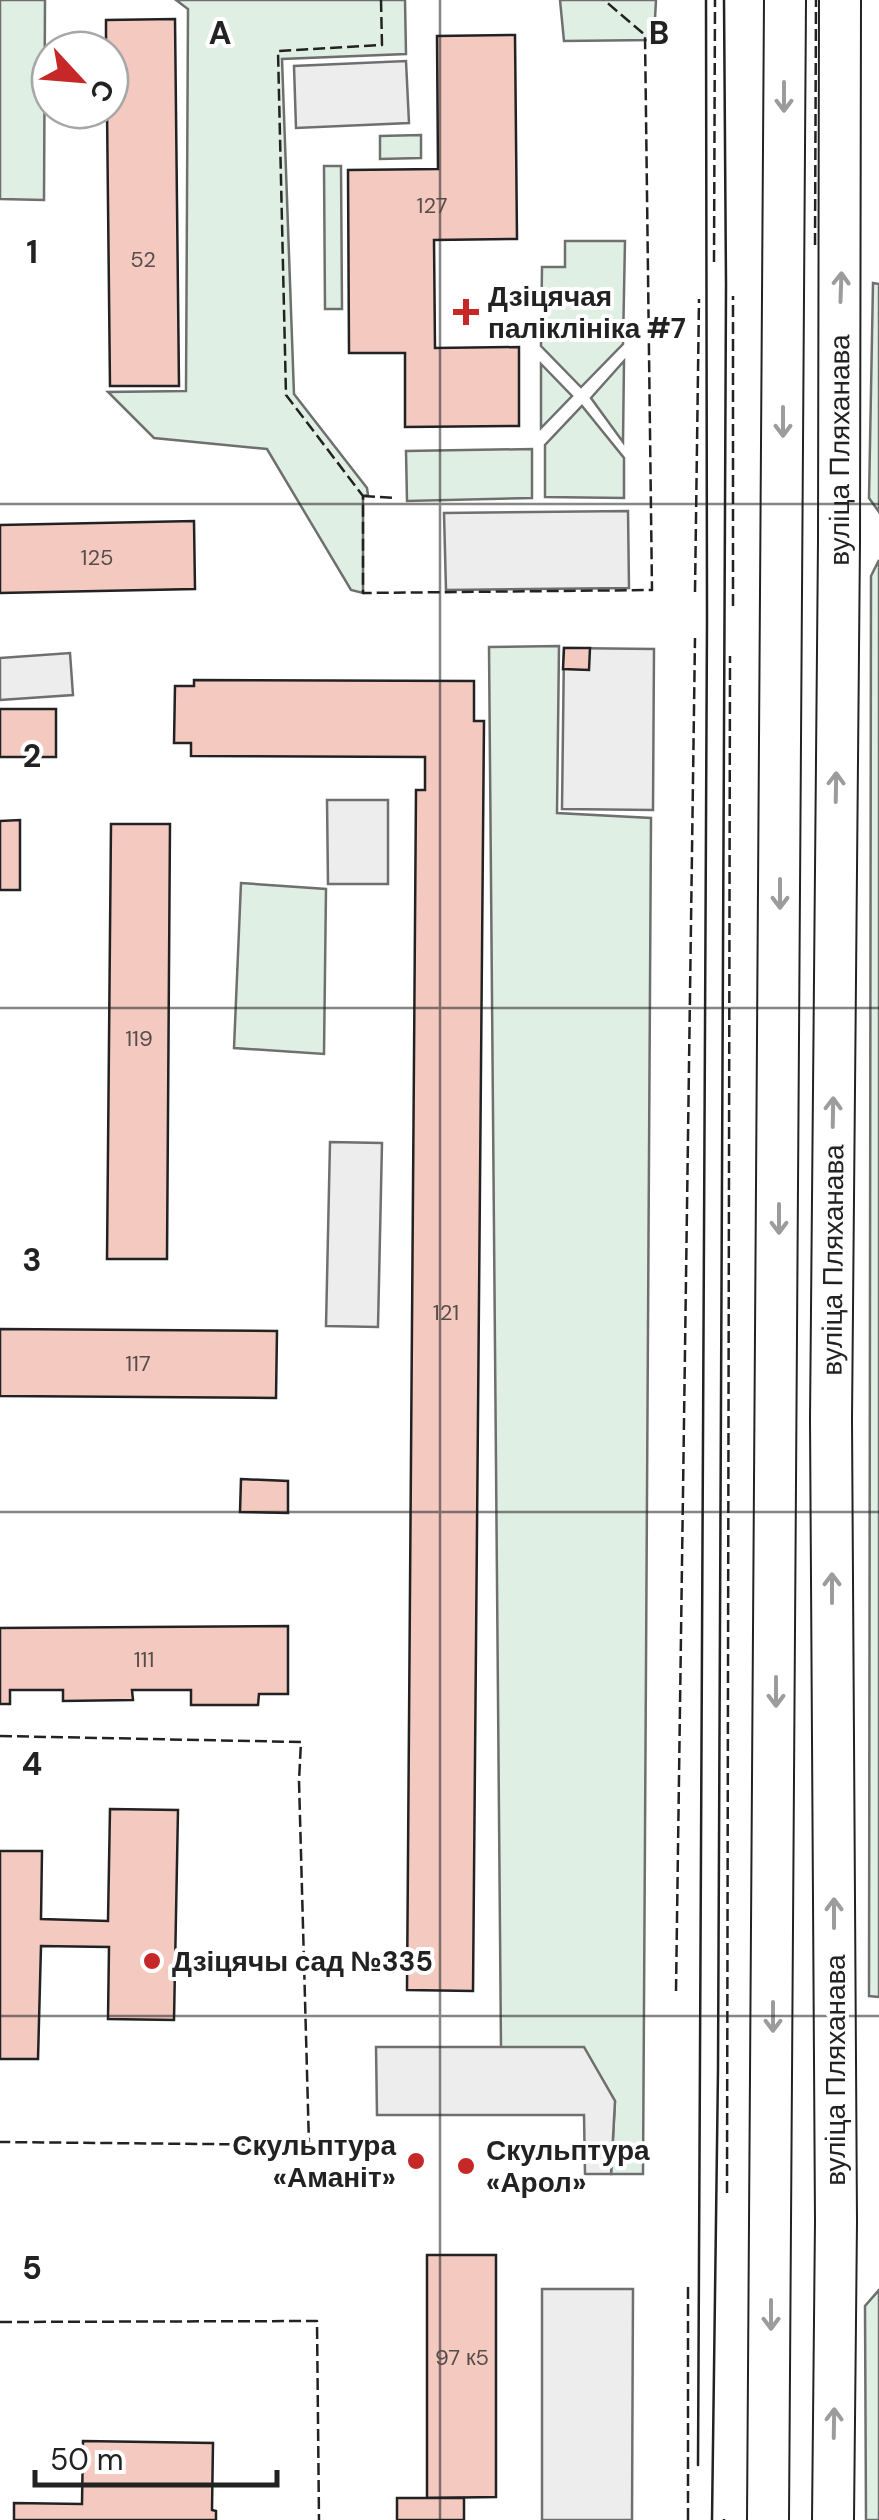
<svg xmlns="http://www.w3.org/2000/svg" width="879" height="2520" viewBox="0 0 879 2520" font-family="'DM Sans',sans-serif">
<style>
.green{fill:#e0efe3;stroke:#6f6f6f;stroke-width:2.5}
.parking{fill:#ededed;stroke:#6f6f6f;stroke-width:2.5}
.building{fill:#f3c9c0;stroke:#222;stroke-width:2.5}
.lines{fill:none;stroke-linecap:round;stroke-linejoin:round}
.secondary-casing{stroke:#222;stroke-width:44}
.secondary{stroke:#fff;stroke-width:40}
.tram{stroke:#222;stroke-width:2.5}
.fence{stroke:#222;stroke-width:2.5;stroke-dasharray:12 5;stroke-linecap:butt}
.oneway{stroke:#9c9c9c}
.grid{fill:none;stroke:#222;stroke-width:2.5;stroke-opacity:0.55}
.poi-dot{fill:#c62828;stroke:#fff;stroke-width:4}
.labels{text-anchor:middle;stroke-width:8;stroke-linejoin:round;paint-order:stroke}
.number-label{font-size:22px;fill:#564c4a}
.poi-label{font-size:28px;font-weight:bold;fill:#222;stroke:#fff;text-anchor:start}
.street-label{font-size:28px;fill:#222;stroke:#fff}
.grid-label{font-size:32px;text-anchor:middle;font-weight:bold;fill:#222;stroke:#fff;stroke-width:8;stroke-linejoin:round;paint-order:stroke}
</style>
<rect width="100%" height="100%" fill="#fff"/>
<g class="green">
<polygon points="0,0 45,0 44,200 0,199"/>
<polygon points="176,0 405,0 406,54 282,59 294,394 367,488 368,495 363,496 363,593 351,590 267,449 154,438 108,392 186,391 188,9"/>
<polygon points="560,0 656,0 654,37 652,40 564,41"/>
<polygon points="421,135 421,158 380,159 380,136"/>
<polygon points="324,166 341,166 342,309 325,309"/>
<polygon points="565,241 625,241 623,344 581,387 541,346 542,267 565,267"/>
<polygon points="873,283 879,284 879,512 869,498"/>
<polygon points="624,361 623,442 591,398"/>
<polygon points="541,364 572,396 541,428"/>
<polygon points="582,406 624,458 624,498 545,497 545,445"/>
<polygon points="532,449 532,498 407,501 406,451"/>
<polygon points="879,560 879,1997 869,1996 871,576"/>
<polygon points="559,646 557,813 651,818 643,2174 611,2174 615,2101 584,2048 501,2048 489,647"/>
<polygon points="241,883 326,889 324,1054 234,1048"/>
<polygon points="879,2290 879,2520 866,2520 865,2306"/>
</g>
<g class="parking">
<polygon points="406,61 409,123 296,128 294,66"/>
<polygon points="628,511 629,588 446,590 444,513"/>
<polygon points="564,648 654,649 653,810 562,809"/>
<polygon points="70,653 73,695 0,700 0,658"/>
<polygon points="327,800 388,800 388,884 328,884"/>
<polygon points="330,1142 382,1143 378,1327 326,1326"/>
<polygon points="376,2047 584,2047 615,2101 611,2174 585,2174 584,2115 377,2115"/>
<polygon points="542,2289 633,2289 632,2520 542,2520"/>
</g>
<g class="building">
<polygon points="175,19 179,386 110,386 107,110 110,110 110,50 106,50 106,20"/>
<polygon points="515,35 517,239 434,240 435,348 519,347 519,426 405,427 405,353 349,353 348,170 438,169 437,36"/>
<polygon points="194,521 195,589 0,593 0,525"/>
<polygon points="564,648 590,648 589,670 563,669"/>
<polygon points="194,680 474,681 474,721 484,721 473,1991 407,1990 416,790 425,790 425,757 191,756 191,743 174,743 175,686 194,686"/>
<rect x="0" y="709" width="56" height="48"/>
<polygon points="20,820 20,890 0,890 0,821"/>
<polygon points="111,824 170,824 167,1259 107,1259"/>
<polygon points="0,1329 277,1331 276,1398 0,1396"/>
<polygon points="241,1479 288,1481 288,1513 240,1512"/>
<polygon points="288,1626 288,1694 259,1694 258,1705 191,1705 191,1690 132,1690 133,1700 63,1701 63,1690 10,1690 10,1704 0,1704 0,1628"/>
<polygon points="110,1809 178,1810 174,2020 108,2019 109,1947 41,1946 38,2059 0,2059 0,1851 42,1851 41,1919 108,1921"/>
<polygon points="427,2255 496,2255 496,2497 427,2498"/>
<polygon points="83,2441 213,2443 212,2510 216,2511 216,2520 14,2520 14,2503 82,2504"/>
<rect x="397" y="2498" width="67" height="22"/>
</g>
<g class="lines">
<defs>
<g id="secondary">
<polyline points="768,2520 785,0"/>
<path id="s1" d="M833,2520l3,-299 -5,-802 8,-878 1,-541"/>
</g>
</defs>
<use href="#secondary" class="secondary-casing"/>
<use href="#secondary" class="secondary"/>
<g class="tram">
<polyline points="698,2465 707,618 706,0"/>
<polyline points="712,2520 718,2070 726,285 724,0"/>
</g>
<g class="fence">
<polyline points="381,0 382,45 278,51 286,395 363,496 363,593 652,590 645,35 604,0"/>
<polyline points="815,245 816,0"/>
<polyline points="714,262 715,0"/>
<polyline points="363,496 394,498"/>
<polyline points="695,592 699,299"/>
<polyline points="733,606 733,296"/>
<polyline points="0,1736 301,1742 299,1781 309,2145 0,2142"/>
<polyline points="676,1991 695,638"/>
<polyline points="727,2193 730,656"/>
<polyline points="0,2322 317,2321 319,2520"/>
<polyline points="688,2520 688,2286"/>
<polyline points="724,2520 724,2519"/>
</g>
</g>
<defs><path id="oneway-shaft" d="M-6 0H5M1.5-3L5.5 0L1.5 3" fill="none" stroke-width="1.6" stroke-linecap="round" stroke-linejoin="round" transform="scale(2.5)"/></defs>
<g class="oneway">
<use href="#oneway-shaft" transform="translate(784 97) rotate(90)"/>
<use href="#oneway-shaft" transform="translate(841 287) rotate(-88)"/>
<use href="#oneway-shaft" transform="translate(783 422) rotate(90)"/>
<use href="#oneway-shaft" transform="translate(836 787) rotate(-89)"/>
<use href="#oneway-shaft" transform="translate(780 894) rotate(90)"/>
<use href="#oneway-shaft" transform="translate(833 1112) rotate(-89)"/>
<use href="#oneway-shaft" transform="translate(779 1219) rotate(90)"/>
<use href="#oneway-shaft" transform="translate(832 1588) rotate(-90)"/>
<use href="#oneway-shaft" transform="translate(776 1692) rotate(90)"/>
<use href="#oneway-shaft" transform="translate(834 1913) rotate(-90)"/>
<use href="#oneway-shaft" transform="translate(773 2017) rotate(90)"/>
<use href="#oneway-shaft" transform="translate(771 2315) rotate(90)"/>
<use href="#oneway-shaft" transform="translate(834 2423) rotate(-89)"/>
</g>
<path class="grid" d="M440,0v2520M0,504h879M0,1008h879M0,1512h879M0,2016h879"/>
<g class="poi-dot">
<path d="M461 297h10v10h10v10h-10v10h-10v-10h-10v-10h10z"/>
<circle cx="152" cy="1961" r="10"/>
<circle cx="416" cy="2161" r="10"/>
<circle cx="466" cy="2166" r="10"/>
</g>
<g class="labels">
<g class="number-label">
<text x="432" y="213">127</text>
<text x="143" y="267">52</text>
<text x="97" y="565">125</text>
<text x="139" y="1046">119</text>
<text x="446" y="1320">121</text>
<text x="138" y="1371">117</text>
<text x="144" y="1667">111</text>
<text x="462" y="2365">97 к5</text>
</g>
<g class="poi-label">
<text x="488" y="306">Дзіцячая<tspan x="488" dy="32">паліклініка #7</tspan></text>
<text x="172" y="1971">Дзіцячы сад №335</text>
<text x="396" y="2155" text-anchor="end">Скульптура<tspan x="396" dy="32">«Аманіт»</tspan></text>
<text x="486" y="2160">Скульптура<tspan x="486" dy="32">«Арол»</tspan></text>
</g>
<g class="street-label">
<text dy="10" stroke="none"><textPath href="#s1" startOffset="2070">вуліца Пляханава</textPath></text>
<text dy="10" stroke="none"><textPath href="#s1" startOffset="1260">вуліца Пляханава</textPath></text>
<text transform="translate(835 2070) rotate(-90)" y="10">вуліца Пляханава</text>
</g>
</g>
<g class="grid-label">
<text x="220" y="44">A</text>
<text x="659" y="44">B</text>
<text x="32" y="263">1</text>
<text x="32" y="767">2</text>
<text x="32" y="1271">3</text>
<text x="32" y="1775">4</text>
<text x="32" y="2279">5</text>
</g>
<g transform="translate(80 80) rotate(116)"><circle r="48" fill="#ffffff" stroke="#a7a7a7" stroke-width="2.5"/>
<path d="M0-8L18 38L0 25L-18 38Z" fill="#c62828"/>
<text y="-15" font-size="28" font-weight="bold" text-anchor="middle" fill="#222222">С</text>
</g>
<path d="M35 2470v15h242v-15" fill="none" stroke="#222222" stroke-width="5"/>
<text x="50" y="2470" font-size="30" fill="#222222" stroke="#ffffff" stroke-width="8" paint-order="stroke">50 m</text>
</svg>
